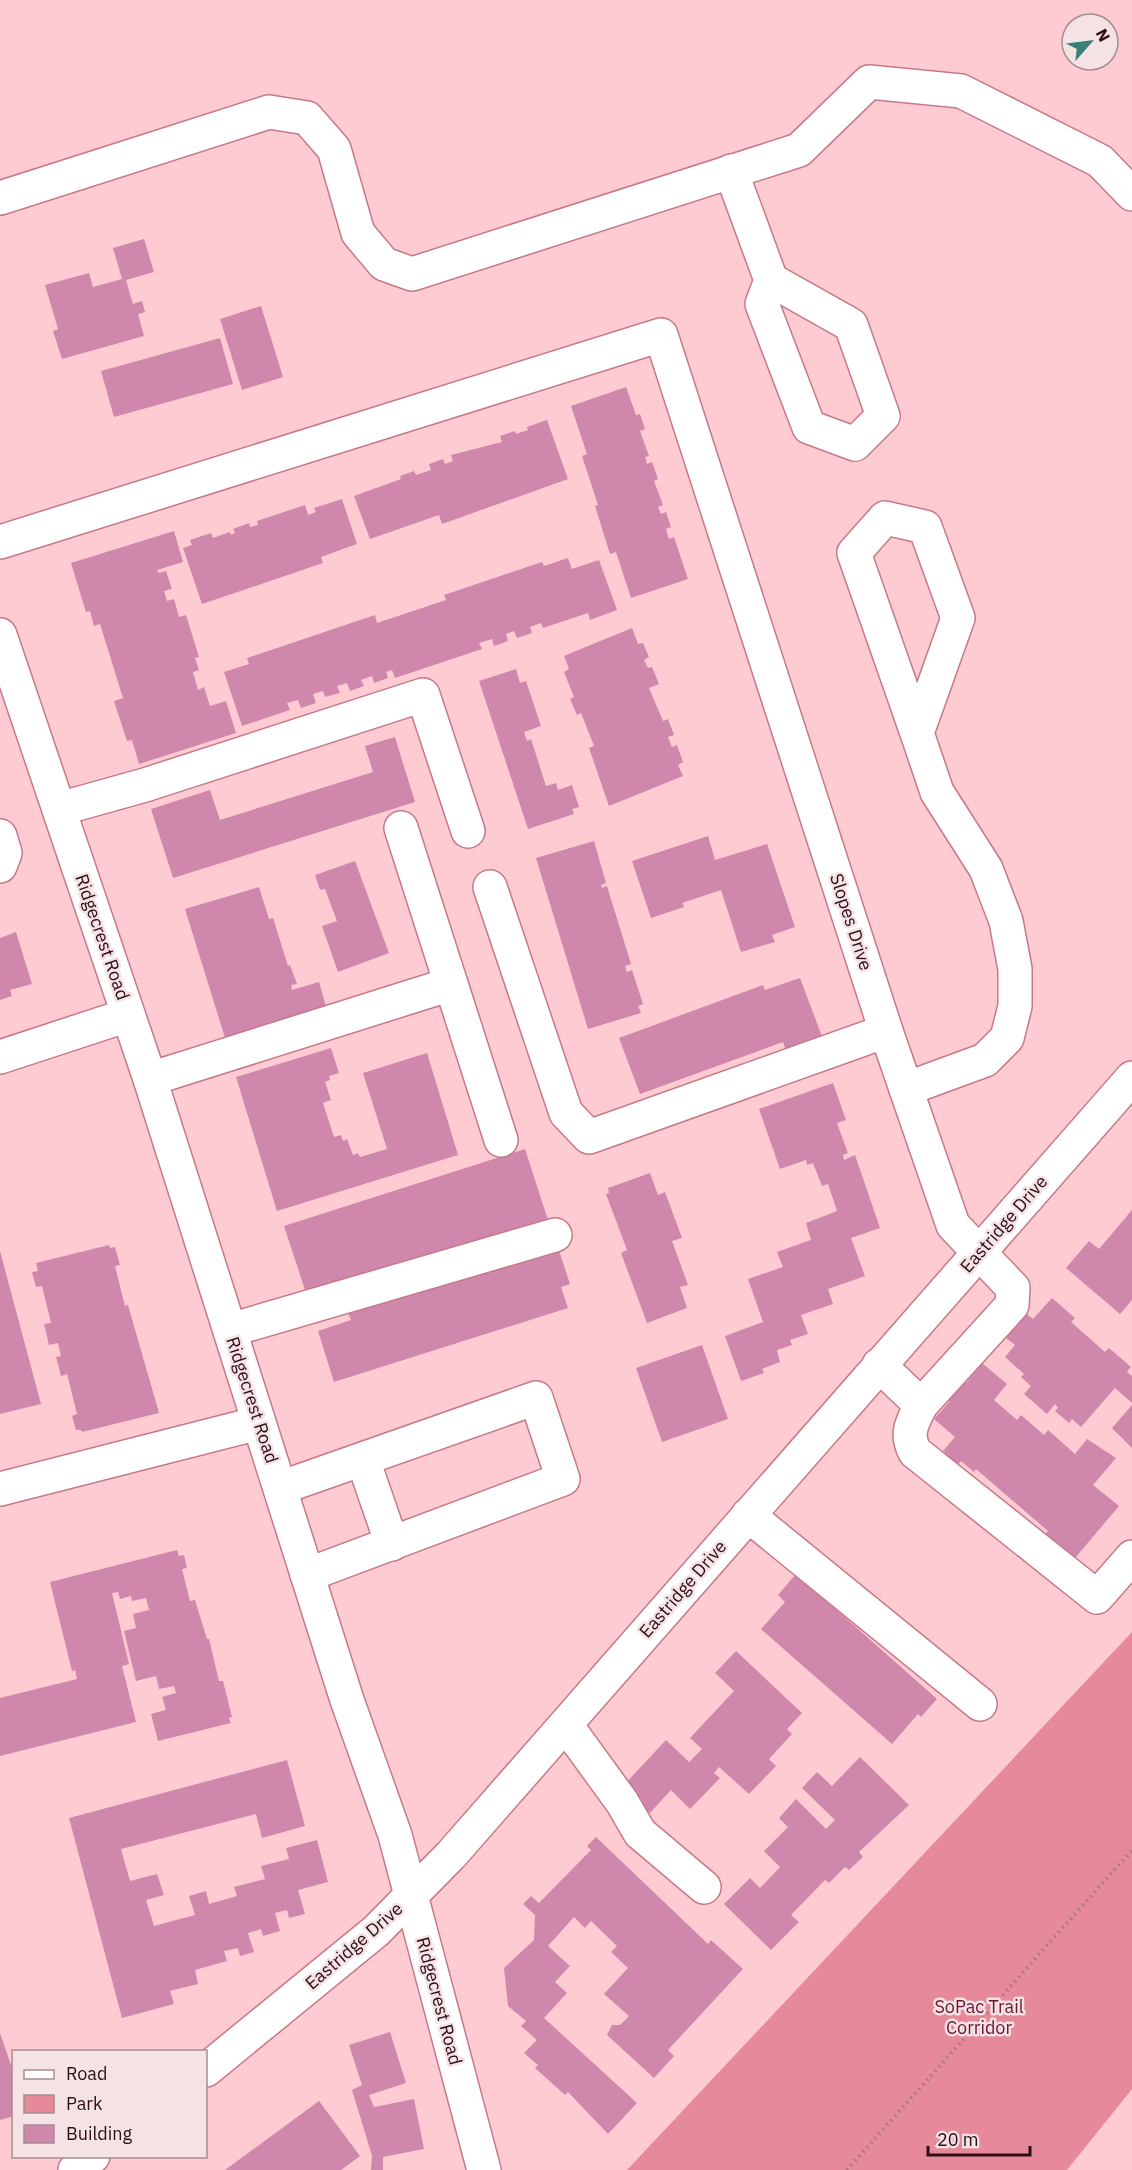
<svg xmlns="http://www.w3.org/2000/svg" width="1132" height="2170" viewBox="0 0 1132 2170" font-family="'IBM Plex Sans',sans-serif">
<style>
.green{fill:#e6899b}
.building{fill:#cf87ac}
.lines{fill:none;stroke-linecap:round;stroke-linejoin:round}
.minor-casing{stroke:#c77888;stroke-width:36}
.path{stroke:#a27880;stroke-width:4;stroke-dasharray:1.5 4.5;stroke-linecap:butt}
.minor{stroke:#fff;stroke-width:33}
.labels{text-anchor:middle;stroke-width:5;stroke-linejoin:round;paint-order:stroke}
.street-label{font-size:18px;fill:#2c0e15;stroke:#f4e2e5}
.park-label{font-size:18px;fill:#6d1430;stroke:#f4e2e5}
</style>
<rect width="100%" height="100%" fill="#ffcbd3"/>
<polygon class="green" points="1132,1632 1132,2089 1067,2170 627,2170"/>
<g class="building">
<polygon points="144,239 154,272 126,280 133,304 142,301 145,312 138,314 144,336 62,359 53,331 58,329 45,285 89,273 93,287 122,279 113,248"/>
<polygon points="261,306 283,377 242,390 220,319"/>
<polygon points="220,338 233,384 114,417 101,371"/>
<polygon points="626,387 636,415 640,414 645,429 640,431 649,456 645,457 647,464 652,462 658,479 654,481 663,505 658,507 661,514 666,512 671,527 666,529 669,539 674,537 688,579 631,598 616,552 610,554 595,506 598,505 582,456 587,454 571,406"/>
<polygon points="547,420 568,479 442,524 439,515 370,539 354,496 401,479 400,476 414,471 416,475 431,470 429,464 443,459 445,464 453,461 451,455 502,442 500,436 515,431 516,434 528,430 527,427"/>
<polygon points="342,499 357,544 321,557 323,563 202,604 183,548 192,545 190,540 211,533 213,538 230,532 231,535 235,533 233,529 249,523 250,527 258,525 257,521 305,505 308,515 316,512 314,508"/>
<polygon points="174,531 183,562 157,570 159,573 166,571 172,589 164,591 167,601 174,599 179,617 186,615 199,657 195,658 199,670 193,672 198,690 204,687 210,706 226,701 236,733 139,764 132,740 127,741 114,701 123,698 100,624 94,626 90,611 86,612 71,563"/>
<polygon points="568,558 572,569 599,560 617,610 590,620 588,613 543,628 541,623 530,627 532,633 517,638 514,631 506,634 508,641 494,646 492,639 479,643 482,649 395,678 392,670 386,672 388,678 374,683 372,676 361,680 364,686 350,691 347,683 337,686 340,693 325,697 323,691 313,694 316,703 301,708 298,700 287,703 290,710 242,726 224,672 249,664 247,658 375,615 377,623 446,600 444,595 542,562 544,566"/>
<polygon points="632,628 638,644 643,643 649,657 644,660 648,668 652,667 659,684 649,688 663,721 668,719 674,735 668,737 672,747 677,745 683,762 678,765 683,776 609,806 589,748 594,746 581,713 577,715 570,699 574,697 564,672 569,669 564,656"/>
<polygon points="516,669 520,683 526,681 541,726 524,732 527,741 531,739 546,786 556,783 558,790 572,785 579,807 572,809 574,814 528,829 479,681"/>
<polygon points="395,737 415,802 173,878 151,809 210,790 220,820 373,772 365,746"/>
<polygon points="708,836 715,860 767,844 795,927 772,935 775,942 741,952 721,890 682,903 684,907 651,918 632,861"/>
<polygon points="594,841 606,883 601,885 602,888 607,886 631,964 625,966 627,972 632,970 643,1004 638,1006 641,1013 588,1029 536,858"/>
<polygon points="355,861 389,953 338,972 322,926 337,921 325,889 320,890 315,875"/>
<polygon points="259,887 269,919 273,918 288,966 290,965 297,984 291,985 292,990 319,982 327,1010 226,1041 185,909"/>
<polygon points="16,932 32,984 10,990 12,996 0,1000 0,938"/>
<polygon points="800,978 823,1039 786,1051 783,1042 640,1094 619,1038 763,985 765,990"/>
<polygon points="331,1048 339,1073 329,1076 330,1080 325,1082 331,1100 323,1103 334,1137 341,1135 343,1141 347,1139 353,1155 358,1153 360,1157 387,1149 363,1073 427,1053 458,1155 277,1211 236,1077"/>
<polygon points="833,1083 846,1120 837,1123 848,1153 843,1155 844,1160 855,1155 880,1228 851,1238 865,1276 828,1289 833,1304 801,1315 808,1334 790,1340 792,1345 777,1350 780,1362 762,1369 764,1373 741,1381 725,1336 763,1322 748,1279 783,1267 777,1252 811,1240 806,1223 837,1211 828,1184 822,1186 813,1163 807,1165 806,1160 780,1169 759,1109"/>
<polygon points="525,1149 548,1220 339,1287 306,1293 284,1226"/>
<polygon points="650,1173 658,1195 665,1192 682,1238 672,1241 688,1285 680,1287 687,1308 647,1323 621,1253 627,1250 606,1194 609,1193 608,1188"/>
<polygon points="1132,1210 1132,1300 1120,1314 1066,1268 1089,1241 1099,1249"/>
<polygon points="109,1245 110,1248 115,1247 120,1265 115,1266 125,1306 128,1305 159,1413 82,1432 81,1430 76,1430 72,1416 77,1414 67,1374 61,1376 56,1357 61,1356 58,1343 49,1345 44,1324 51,1323 42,1286 36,1287 32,1272 38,1271 36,1263"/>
<polygon points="558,1247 570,1284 561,1287 568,1308 334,1382 318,1331 351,1320 348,1313"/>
<polygon points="0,1251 41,1404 0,1414"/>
<polygon points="1052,1298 1075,1318 1071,1322 1105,1352 1109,1348 1131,1367 1127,1372 1132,1376 1132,1403 1115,1388 1081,1427 1072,1419 1069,1423 1055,1411 1058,1408 1055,1404 1047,1414 1024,1394 1031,1386 1021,1377 1024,1374 1005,1357 1015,1345 1006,1338 1027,1314 1033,1319"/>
<polygon points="702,1345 728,1419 662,1442 636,1368"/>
<polygon points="982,1363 1007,1384 994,1400 1017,1420 1021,1415 1044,1435 1048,1430 1075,1454 1087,1439 1116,1458 1093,1485 1119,1506 1070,1564 1042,1539 1048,1531 976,1469 974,1472 961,1461 958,1465 943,1451 955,1437 934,1419 950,1401 944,1395 959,1377 966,1383"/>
<polygon points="1132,1405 1132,1448 1112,1428"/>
<polygon points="177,1550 179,1556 184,1555 187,1568 182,1569 190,1601 195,1600 207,1639 209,1639 219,1681 223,1681 232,1717 229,1718 231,1723 158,1741 151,1714 166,1710 162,1697 176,1693 174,1686 159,1689 156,1676 136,1681 124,1631 136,1628 133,1614 149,1610 146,1598 132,1601 131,1596 120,1599 118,1592 112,1593 129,1664 122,1666 136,1722 0,1756 0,1698 77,1679 75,1670 72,1671 50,1582"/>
<polygon points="796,1574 937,1699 921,1717 918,1714 892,1744 761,1629 785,1602 778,1595"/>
<polygon points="736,1651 802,1713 787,1729 792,1734 769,1759 776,1766 749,1794 719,1767 714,1773 720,1778 690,1809 671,1790 650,1813 622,1787 666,1740 689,1762 702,1749 690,1738 734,1691 715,1673"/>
<polygon points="860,1757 909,1805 859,1852 863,1857 849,1870 845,1867 829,1883 825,1880 791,1915 799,1922 771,1950 724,1904 750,1878 760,1888 780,1867 764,1851 788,1827 779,1818 796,1799 826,1829 835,1820 802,1788 817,1772 832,1786"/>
<polygon points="287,1760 305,1826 262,1838 256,1814 121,1849 130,1881 157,1874 164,1895 146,1900 154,1926 195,1915 189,1896 206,1891 209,1904 237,1896 234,1887 265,1879 261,1866 289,1859 286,1848 317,1840 328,1882 298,1890 305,1914 289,1918 287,1910 275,1913 280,1931 263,1936 261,1929 248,1933 254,1952 240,1956 238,1948 224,1951 227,1961 195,1970 198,1984 170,1991 174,2004 122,2018 69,1818"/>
<polygon points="596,1837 708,1944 711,1940 743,1969 668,2050 674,2056 654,2078 607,2035 612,2025 620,2025 629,2016 604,1994 628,1968 611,1952 617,1946 591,1921 585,1928 574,1917 548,1946 570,1966 555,1982 567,1993 544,2018 637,2103 608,2134 568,2092 565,2095 535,2068 538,2065 524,2053 537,2040 521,2026 526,2021 508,2006 504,1968 534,1940 535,1915 523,1904 531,1896 539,1903 591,1850 587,1846"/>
<polygon points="390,2032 406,2083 369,2095 374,2107 414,2099 424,2149 383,2157 383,2170 371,2170 372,2156 352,2090 362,2085 349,2045"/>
<polygon points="0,2033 14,2074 14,2116 0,2120"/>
<polygon points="319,2101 360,2156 341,2170 225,2170"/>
</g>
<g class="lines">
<defs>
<g id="minor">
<polyline points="731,171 771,280 762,304 809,427 855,444 883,416 851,325 771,280"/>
<polyline points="0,198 269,112 307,118 334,149 358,233 384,264 412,274 799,150 869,82 961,91 1100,161 1132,194"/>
<polyline points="0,542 661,335 886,1031 953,1225 1013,1288 1012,1305 921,1405"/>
<polyline points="0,635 150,1079 347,1700 395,1835 484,2170"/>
<polyline points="59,809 145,785 423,695 468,831"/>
<polyline points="401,828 501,1140"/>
<polyline points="0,836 5,853 0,866"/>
<polyline points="490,887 566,1113 589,1137 886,1031"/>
<polyline points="0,1057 128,1015"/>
<polyline points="150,1079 451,984"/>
<polyline points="906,1089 985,1060 1007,1038 1015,1006 1015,969 1006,921 986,869 937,792 917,733 958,618 925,527 885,518 854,553 917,733"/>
<polyline points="230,1330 555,1235"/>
<path d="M879,1365l42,40c-9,18 -16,29 -6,47l182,145 35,-40"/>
<polyline points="363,1460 392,1544"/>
<polyline points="280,1488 536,1398 563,1479 307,1575"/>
<polyline points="0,1489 259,1423"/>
<polyline points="748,1515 980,1704"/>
<polyline points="566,1725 622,1802 640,1833 704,1887"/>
<polyline points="206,2070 376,1931 451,1855 1132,1078"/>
<polyline points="75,2170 93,2156"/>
</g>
</defs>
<use href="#minor" class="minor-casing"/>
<polyline class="path" points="847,2170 1132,1850"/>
<use href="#minor" class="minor"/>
</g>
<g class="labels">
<g class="street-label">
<text transform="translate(851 922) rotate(72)" y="6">Slopes Drive</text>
<text transform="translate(102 937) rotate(71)" y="6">Ridgecrest Road</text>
<text transform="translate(1004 1224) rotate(-49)" y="6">Eastridge Drive</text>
<text transform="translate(252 1400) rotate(72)" y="6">Ridgecrest Road</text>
<text transform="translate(683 1589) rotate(-49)" y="6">Eastridge Drive</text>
<text transform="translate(354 1946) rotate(-41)" y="6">Eastridge Drive</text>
<text transform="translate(439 2001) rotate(75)" y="6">Ridgecrest Road</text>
</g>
<g class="park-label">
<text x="979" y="2013">SoPac Trail<tspan x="979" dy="21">Corridor</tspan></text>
</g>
</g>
<rect x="12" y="2050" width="195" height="108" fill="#f4e2e5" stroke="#a48d92" stroke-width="1.5"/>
<rect x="24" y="2070" width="30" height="9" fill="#ffffff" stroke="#a48d92" stroke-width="1.5"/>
<text x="66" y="2080" font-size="18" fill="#2c0e15">Road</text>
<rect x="24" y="2095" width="30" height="18" fill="#e6899b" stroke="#a48d92" stroke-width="1.5"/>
<text x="66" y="2110" font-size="18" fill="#2c0e15">Park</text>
<rect x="24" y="2125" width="30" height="18" fill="#cf87ac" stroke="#a48d92" stroke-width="1.5"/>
<text x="66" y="2140" font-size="18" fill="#2c0e15">Building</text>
<g transform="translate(1090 42) rotate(62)"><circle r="28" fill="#f4e2e5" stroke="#a48d92" stroke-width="1.5"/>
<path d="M0-4.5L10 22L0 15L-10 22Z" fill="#39807a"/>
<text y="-9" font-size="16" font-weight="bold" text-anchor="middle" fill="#2c0e15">N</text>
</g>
<path d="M928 2146v9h102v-9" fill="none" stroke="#2c0e15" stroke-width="3"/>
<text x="937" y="2146" font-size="18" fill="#2c0e15" stroke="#f4e2e5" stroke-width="4.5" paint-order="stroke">20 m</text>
</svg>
